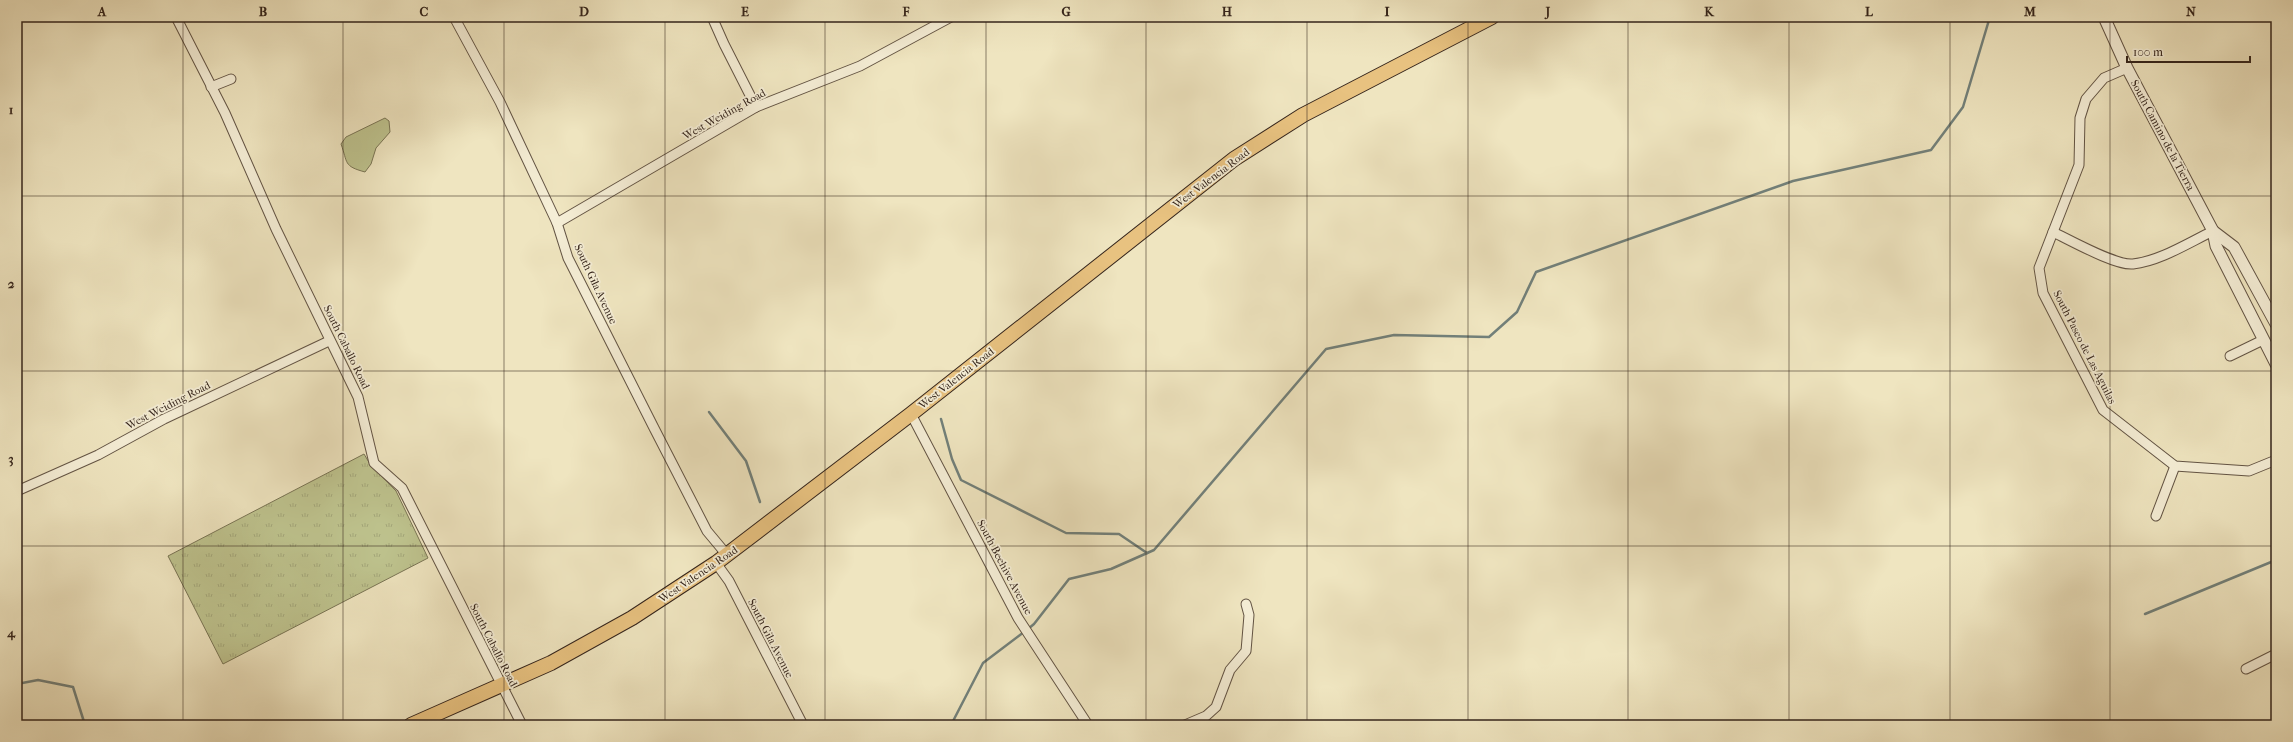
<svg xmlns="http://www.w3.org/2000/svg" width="2293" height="742" viewBox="0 0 2293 742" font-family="'IM FELL French Canon',serif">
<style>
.grass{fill:url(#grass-tufts);stroke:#797454}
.pitch{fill:#bec38e;stroke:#797454}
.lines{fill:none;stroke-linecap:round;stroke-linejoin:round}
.stream{stroke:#72807a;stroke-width:2.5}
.minor-casing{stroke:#635444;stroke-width:11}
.tertiary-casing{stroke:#635444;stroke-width:13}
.primary-casing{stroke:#34241b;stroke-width:16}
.minor{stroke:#f5eed6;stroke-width:9}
.tertiary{stroke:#f5eed6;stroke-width:11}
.primary{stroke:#e8c280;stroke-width:14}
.grid{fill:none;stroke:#34241b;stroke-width:1;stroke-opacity:0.55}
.labels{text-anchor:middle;stroke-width:3.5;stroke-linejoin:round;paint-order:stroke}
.street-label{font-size:11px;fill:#34241b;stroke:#f5eed6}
.neatline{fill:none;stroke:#34241b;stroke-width:1.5}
.grid-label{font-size:13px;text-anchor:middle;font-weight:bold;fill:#34241b}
</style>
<defs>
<pattern id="grass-tufts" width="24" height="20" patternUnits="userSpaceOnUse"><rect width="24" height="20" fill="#bec38e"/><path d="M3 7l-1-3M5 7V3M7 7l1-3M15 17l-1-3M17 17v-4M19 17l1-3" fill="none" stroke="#a4a77a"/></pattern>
</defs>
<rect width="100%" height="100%" fill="#efe5c0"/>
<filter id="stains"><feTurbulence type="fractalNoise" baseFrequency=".005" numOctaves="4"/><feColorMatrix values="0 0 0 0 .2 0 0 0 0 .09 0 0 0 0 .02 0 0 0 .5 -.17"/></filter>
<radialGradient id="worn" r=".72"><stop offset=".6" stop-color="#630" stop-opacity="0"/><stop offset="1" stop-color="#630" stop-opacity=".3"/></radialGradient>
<polygon class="grass" points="364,454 370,464 396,491 428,558 223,664 168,556"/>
<path class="pitch" d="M385,118l4,3 1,11 -14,16 -5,16 -6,8c-22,-6 -17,-9 -24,-28l5,-7z"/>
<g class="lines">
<g class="stream">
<polyline points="709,412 746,461 760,502"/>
<polyline points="941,419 952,459 961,480 1066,533 1119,534 1147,553"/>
<polyline points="2145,614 2276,560"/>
<polyline points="1028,629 1034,624 1069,579 1111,569 1154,550 1326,349 1394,335 1489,337 1517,312 1536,272 1793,181 1931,150 1963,107 1989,20 1993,17"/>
<polyline points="17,684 38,680 73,687 85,725"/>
<polyline points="951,725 983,663 1024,632"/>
</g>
<defs>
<g id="minor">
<polyline points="176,17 225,113 276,229 358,397 374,463 402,488 522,725"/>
<polyline points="454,17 500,102 557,223 568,258 654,428 707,531 727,555"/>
<polyline points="712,17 724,44 756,107"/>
<polyline points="2127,68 2104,78 2086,99 2080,118 2079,165 2039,268 2043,293 2103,410 2175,466 2249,471 2276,460"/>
<polyline points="211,87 231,79"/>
<polyline points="557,223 756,107 860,66 951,17"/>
<path d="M2053,232c17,8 63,34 80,32 27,-3 55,-21 80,-33"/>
<polyline points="2230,356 2263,340"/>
<polyline points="911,414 1018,618 1088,725"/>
<polyline points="17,491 98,455 164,419 329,341"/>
<polyline points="2156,516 2175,466"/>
<polyline points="716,563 729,581 803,725"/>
<polyline points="2246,669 2276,654"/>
<polyline points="1185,725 1206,716 1216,707 1230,670 1246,651 1249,615 1246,604"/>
</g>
<g id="tertiary">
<polyline points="2104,17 2127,68 2213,231 2216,246 2276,364"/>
<polyline points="2213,231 2234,247 2276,324"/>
</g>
<polyline id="primary" points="411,725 551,663 632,618 716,563 911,414 1234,159 1303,115 1492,17"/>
</defs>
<use href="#minor" class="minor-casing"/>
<use href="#tertiary" class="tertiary-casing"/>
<use href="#primary" class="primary-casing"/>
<use href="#minor" class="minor"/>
<use href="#tertiary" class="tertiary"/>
<use href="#primary" class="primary"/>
</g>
<path class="grid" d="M183,17v708M343,17v708M504,17v708M665,17v708M825,17v708M986,17v708M1146,17v708M1307,17v708M1468,17v708M1628,17v708M1789,17v708M1950,17v708M2110,17v708M17,196h2259M17,371h2259M17,546h2259"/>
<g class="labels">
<g class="street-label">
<text transform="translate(724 114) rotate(-29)" y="4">West Weiding Road</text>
<text transform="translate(2163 135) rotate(62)" y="4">South Camino de la Tierra</text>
<text transform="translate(1211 178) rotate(-37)" y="4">West Valencia Road</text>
<text transform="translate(596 284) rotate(65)" y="4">South Gila Avenue</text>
<text transform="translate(347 347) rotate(64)" y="4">South Caballo Road</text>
<text transform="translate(2085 347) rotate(63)" y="4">South Paseo de Las Aguilas</text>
<text transform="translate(956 378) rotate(-38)" y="4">West Valencia Road</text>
<text transform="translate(168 405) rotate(-27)" y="4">West Weiding Road</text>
<text transform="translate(1005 567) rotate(62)" y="4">South Beehive Avenue</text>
<text transform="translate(698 574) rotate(-34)" y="4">West Valencia Road</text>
<text transform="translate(771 638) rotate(63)" y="4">South Gila Avenue</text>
<text transform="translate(494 645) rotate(63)" y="4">South Caballo Road</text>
</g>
</g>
<rect width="2293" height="742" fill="none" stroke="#efe5c0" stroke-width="44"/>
<path d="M2127 56v6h123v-6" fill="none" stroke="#34241b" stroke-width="2"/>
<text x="2133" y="56" font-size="12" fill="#34241b" stroke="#f5eed6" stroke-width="3" paint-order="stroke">100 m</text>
<rect x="22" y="22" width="2249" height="698" class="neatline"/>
<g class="grid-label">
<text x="102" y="16">A</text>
<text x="263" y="16">B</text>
<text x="424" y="16">C</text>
<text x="584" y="16">D</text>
<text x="745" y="16">E</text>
<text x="906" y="16">F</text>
<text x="1066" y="16">G</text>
<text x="1227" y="16">H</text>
<text x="1387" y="16">I</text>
<text x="1548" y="16">J</text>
<text x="1709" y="16">K</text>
<text x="1869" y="16">L</text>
<text x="2030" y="16">M</text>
<text x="2191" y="16">N</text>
<text x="11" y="114">1</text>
<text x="11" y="288">2</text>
<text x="11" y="463">3</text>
<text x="11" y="637">4</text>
</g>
<rect width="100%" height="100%" filter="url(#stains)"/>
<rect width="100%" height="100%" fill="url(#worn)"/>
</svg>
